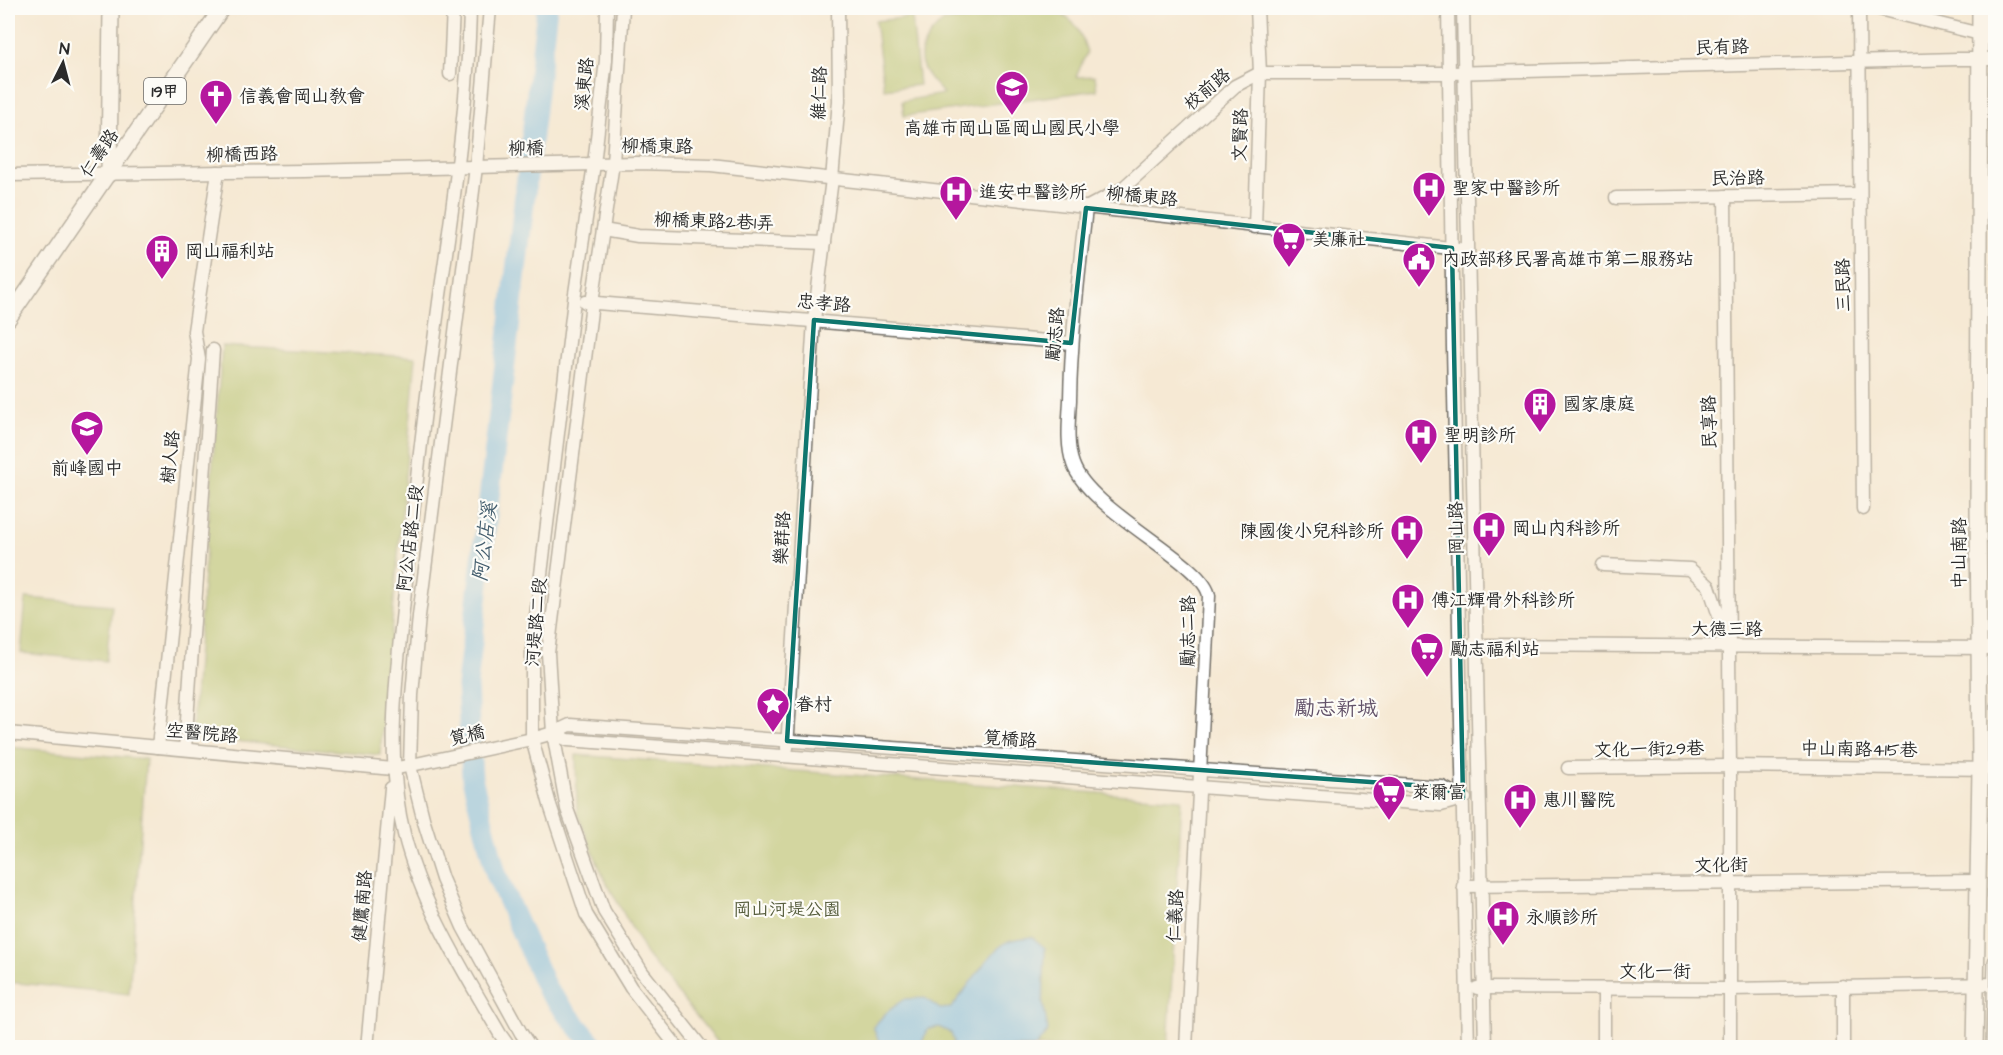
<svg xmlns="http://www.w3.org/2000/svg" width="2003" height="1055" viewBox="0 0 2003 1055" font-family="'Architects Daughter','LXGW WenKai TC',sans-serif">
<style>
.green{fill:#a8be62;stroke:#6a7446;stroke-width:1.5}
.water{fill:#73bceb;stroke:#4f748b;stroke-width:1.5}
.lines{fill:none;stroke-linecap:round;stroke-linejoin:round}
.river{stroke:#73bceb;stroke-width:21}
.minor-casing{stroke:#726e66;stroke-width:15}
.major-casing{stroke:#726e66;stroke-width:18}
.minor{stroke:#fff;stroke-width:12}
.major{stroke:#fff;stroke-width:15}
.rail-casing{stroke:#2b2b2b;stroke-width:6}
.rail{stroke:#fdfcf7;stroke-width:4;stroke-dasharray:11;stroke-linecap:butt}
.marked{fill:none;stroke:#0f766e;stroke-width:4.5;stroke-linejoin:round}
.labels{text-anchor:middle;stroke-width:4.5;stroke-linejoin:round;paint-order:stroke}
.shield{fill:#fdfcf7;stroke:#6a6a68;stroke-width:1.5}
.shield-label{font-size:16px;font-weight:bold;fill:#2b2b2b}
.street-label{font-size:18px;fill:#2b2b2b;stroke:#fdfcf7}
.poi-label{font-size:18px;fill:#2b2b2b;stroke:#fdfcf7;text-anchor:start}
.park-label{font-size:18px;fill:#575e3e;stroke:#fdfcf7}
.water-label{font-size:20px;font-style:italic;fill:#445e6e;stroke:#fdfcf7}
.quarter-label{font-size:21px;fill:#63536a;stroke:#fdfcf7}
</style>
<rect width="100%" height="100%" fill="#fdfcf7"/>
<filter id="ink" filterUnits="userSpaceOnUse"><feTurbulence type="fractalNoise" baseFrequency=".0167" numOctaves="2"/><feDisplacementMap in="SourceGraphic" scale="12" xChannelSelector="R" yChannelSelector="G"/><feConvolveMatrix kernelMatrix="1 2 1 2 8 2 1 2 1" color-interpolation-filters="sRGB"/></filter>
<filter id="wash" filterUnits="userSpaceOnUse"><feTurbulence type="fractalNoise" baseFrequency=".008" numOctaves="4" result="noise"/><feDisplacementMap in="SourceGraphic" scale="24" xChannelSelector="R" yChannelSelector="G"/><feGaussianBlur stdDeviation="1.35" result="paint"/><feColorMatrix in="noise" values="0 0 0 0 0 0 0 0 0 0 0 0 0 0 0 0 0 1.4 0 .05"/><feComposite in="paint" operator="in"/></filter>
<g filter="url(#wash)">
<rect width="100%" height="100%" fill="#f6e9d4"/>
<g class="green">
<path d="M1047,9c26,8 32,17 40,43l-11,25 19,-1 2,14 -193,26 -2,-15 41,-7c-6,-9 -16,-16 -20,-27 -8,-17 8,-35 20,-45z"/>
<polygon points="912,17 919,85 884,89 875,21"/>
<polygon points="222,346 416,357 380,755 191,737"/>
<polygon points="26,598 112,605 106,661 21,653"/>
<polygon points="8,747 146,759 129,994 8,982"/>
<polygon points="576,755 1182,799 1168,1047 725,1047 714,1038 646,954 603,876 577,813"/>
</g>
<path class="water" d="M1032,937l13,11 -2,55 5,28 -13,16h-84l3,-5 -3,-9 -12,-6 -11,2 -6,13 3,5h-44l-8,-20 13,-14 18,-14 21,-1 15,11 11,-1c16,-18 38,-58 58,-67 7,-3 16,-3 23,-4z"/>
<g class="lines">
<polyline class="river" points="547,8 467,685 472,778 496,874 547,990 596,1048"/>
</g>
</g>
<g filter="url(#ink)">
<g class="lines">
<defs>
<g id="minor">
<path d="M470,8c-2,98 -17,197 -31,294 -12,90 -23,179 -32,269 -8,84 -24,180 -3,263 18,72 59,136 96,200l10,14"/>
<polyline points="490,8 476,167 419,616 412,695 410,766 424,822 442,879 463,927 521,1033 531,1048"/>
<polyline points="607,8 606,60 594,164 574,300 532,649 532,739 550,805 586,914 631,988 678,1048"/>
<polyline points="623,8 613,163 592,303 548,653 553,733 567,809 604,911 642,972 702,1048"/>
<polyline points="1448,8 1453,347 1468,1048"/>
<polyline points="1463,8 1485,1048"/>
<polyline points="1859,8 1863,509"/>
<polyline points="1875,8 1980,34"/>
<polyline points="450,74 453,8"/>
<polyline points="8,175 304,171 637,163 711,165 1468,250"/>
<polyline points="1979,186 1996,186"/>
<polyline points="1725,196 1730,766 1730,1048"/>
<polyline points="1616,198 1859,194"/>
<polyline points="1255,227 1260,73 1257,8"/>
<polyline points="603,230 638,236 824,243"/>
<polyline points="585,302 1071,343"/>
<polyline points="1603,565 1690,569 1709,586 1725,634"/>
<polyline points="1470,645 1996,648"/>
<polyline points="8,733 393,769 532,739 553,733 570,725 1442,787 1463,798"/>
<polyline points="553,733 568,740 1441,805 1465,798"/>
<polyline points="158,747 199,359 194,331 218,172"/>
<polyline points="787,748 814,320 832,179 839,101 838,8"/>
<polyline points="185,749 213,350"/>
<polyline points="1568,768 1730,766 1996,769"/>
<polyline points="1463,886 1979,881"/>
<polyline points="1843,986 1843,1048"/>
<polyline points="1477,988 1730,989 1995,984"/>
<polyline points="367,1048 391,788"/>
<path d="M1186,1048l23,-452c-4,-33 -120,-85 -136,-132 -7,-19 -4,-44 -3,-64 1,-64 9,-128 16,-192l36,-19 113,-103 25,-13h190l507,-14h39"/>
<polyline points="1604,1048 1604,989"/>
</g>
<g id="major">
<polyline points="109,174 111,8"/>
<polyline points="8,319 222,8"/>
<polyline points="1975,1048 1980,769 1978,506 1980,8"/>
<polyline points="1994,1048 1996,962"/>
</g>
</defs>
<use href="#minor" class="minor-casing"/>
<use href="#major" class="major-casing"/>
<use href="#minor" class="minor"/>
<use href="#major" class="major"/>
<defs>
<polyline id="rail" points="1995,1048 1993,1006 1995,8"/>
</defs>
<use href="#rail" class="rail-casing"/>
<use href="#rail" class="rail"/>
</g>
</g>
<path d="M0 0H2003V1055H0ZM1086,208l366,40 11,550 -21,-11 -655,-46 27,-421 257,23z" fill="#f6e9d4" fill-opacity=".55" fill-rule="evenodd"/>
<path class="marked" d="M1086,208l366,40 11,550 -21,-11 -655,-46 27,-421 257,23z"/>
<defs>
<symbol id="school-pin" viewBox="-11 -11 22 30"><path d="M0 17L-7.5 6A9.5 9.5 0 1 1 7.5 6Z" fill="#b5179e" stroke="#fdfcf7"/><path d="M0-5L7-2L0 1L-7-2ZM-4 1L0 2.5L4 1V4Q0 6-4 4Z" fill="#fff"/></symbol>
<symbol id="church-pin" viewBox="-11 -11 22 30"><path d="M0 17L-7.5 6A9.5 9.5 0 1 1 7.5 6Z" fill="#b5179e" stroke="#fdfcf7"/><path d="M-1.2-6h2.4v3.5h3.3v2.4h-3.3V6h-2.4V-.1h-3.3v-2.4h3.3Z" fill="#fff"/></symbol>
<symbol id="hospital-pin" viewBox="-11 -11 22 30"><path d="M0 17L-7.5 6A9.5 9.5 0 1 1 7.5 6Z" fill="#b5179e" stroke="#fdfcf7"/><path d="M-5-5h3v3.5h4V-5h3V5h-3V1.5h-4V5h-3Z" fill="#fff"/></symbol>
<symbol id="supermarket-pin" viewBox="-11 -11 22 30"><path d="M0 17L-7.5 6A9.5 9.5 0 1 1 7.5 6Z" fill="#b5179e" stroke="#fdfcf7"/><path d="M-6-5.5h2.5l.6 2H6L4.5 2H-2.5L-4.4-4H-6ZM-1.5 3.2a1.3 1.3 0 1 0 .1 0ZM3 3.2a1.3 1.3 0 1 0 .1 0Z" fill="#fff"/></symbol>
<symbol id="building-pin" viewBox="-11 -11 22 30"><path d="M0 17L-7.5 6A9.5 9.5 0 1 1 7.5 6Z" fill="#b5179e" stroke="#fdfcf7"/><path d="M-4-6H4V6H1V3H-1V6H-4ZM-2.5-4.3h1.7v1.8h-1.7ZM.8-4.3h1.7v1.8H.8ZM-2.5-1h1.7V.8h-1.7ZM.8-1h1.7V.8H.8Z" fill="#fff"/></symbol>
<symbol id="civic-pin" viewBox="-11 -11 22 30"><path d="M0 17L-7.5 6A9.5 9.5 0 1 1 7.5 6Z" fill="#b5179e" stroke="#fdfcf7"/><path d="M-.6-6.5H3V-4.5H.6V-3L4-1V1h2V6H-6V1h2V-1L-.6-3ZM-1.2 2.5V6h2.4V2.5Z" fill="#fff"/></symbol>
<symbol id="sight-pin" viewBox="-11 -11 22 30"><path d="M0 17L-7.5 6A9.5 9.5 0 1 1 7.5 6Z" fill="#b5179e" stroke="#fdfcf7"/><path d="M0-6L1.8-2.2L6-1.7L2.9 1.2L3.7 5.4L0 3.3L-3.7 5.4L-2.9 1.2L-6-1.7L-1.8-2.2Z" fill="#fff"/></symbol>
</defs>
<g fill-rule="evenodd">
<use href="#school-pin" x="993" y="68" width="38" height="52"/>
<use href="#church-pin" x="197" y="77" width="38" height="52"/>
<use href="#hospital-pin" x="1410" y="169" width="38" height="52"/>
<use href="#hospital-pin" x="937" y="173" width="38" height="52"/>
<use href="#supermarket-pin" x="1270" y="220" width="38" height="52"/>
<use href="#building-pin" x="143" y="232" width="38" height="52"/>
<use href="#civic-pin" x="1400" y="240" width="38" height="52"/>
<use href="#building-pin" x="1521" y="385" width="38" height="52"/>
<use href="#school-pin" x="68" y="408" width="38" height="52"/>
<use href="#hospital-pin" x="1402" y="416" width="38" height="52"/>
<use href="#hospital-pin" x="1470" y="509" width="38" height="52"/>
<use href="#hospital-pin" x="1388" y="512" width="38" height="52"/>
<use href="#hospital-pin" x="1389" y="581" width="38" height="52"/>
<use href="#supermarket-pin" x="1408" y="630" width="38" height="52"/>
<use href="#sight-pin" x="754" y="685" width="38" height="52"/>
<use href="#supermarket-pin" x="1370" y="773" width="38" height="52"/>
<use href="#hospital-pin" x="1501" y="781" width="38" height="52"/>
<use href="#hospital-pin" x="1484" y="898" width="38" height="52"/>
</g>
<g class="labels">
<rect class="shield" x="144" y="78" width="42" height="26" rx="4.5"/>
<g class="shield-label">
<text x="165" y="97">19甲</text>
</g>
<g class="street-label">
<text transform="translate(1722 47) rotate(-2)" y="6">民有路</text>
<text transform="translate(584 84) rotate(-84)" y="6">溪東路</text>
<text transform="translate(1207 89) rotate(-40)" y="6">校前路</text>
<text transform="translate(819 93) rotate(-88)" y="6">維仁路</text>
<text transform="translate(1240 135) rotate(-88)" y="6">文賢路</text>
<text transform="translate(657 146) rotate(1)" y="6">柳橋東路</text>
<text transform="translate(526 148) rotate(-1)" y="6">柳橋</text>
<text transform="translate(99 153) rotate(-56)" y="6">仁壽路</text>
<text transform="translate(242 154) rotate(-1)" y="6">柳橋西路</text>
<text transform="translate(1738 178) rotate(-1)" y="6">民治路</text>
<text transform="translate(1142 196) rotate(6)" y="6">柳橋東路</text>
<text transform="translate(714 221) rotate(2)" y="6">柳橋東路2巷1弄</text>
<text transform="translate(1843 285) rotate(-91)" y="6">三民路</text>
<text transform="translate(824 303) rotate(5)" y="6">忠孝路</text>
<text transform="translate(1055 334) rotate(-85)" y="6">勵志路</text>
<text transform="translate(1709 422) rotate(-91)" y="6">民享路</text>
<text transform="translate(170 457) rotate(-84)" y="6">樹人路</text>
<text transform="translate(1456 528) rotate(-91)" y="6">岡山路</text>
<text transform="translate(410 538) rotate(-83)" y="6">阿公店路二段</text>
<text transform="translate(782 538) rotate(-87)" y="6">樂群路</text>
<text transform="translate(1959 553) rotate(-90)" y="6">中山南路</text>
<text transform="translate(536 622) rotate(-85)" y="6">河堤路二段</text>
<text x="1727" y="635">大德三路</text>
<text transform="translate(1188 631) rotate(-90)" y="6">勵志二路</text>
<text transform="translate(202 733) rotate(5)" y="6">空醫院路</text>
<text transform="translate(467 735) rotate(-13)" y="6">筧橋</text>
<text transform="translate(1010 739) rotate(4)" y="6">筧橋路</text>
<text transform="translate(1649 749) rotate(-1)" y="6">文化一街29巷</text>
<text transform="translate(1859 749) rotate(1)" y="6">中山南路415巷</text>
<text transform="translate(1721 865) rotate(-1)" y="6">文化街</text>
<text transform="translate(362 906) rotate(-85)" y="6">健鷹南路</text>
<text transform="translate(1175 916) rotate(-87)" y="6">仁義路</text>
<text x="1655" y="977">文化一街</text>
</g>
<g class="poi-label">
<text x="239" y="102">信義會岡山教會</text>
<text x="1012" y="134" text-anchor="middle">高雄市岡山區岡山國民小學</text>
<text x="1452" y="194">聖家中醫診所</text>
<text x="979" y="198">進安中醫診所</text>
<text x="1312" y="245">美廉社</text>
<text x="185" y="257">岡山福利站</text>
<text x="1442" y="265">內政部移民署高雄市第二服務站</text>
<text x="1563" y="410">國家康庭</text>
<text x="1444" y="441">聖明診所</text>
<text x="87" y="474" text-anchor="middle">前峰國中</text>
<text x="1512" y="534">岡山內科診所</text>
<text x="1384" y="537" text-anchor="end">陳國俊小兒科診所</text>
<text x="1431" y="606">傅江輝骨外科診所</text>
<text x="1450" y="655">勵志福利站</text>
<text x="796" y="710">眷村</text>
<text x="1412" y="798">萊爾富</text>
<text x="1543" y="806">惠川醫院</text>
<text x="1526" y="923">永順診所</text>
</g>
<g class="park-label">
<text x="787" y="915">岡山河堤公園</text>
</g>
<g class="water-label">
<text transform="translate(484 542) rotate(-83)" y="7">阿公店溪</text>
</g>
<g class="quarter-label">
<text x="1336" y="715">勵志新城</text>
</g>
</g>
<rect width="2003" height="1055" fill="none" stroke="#fdfcf7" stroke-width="30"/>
<g transform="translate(63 63) rotate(6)" stroke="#fdfcf7" stroke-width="4.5" paint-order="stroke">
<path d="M0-4.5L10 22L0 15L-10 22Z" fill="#2b2b2b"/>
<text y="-9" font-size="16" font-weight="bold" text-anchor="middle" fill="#2b2b2b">N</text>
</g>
</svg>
